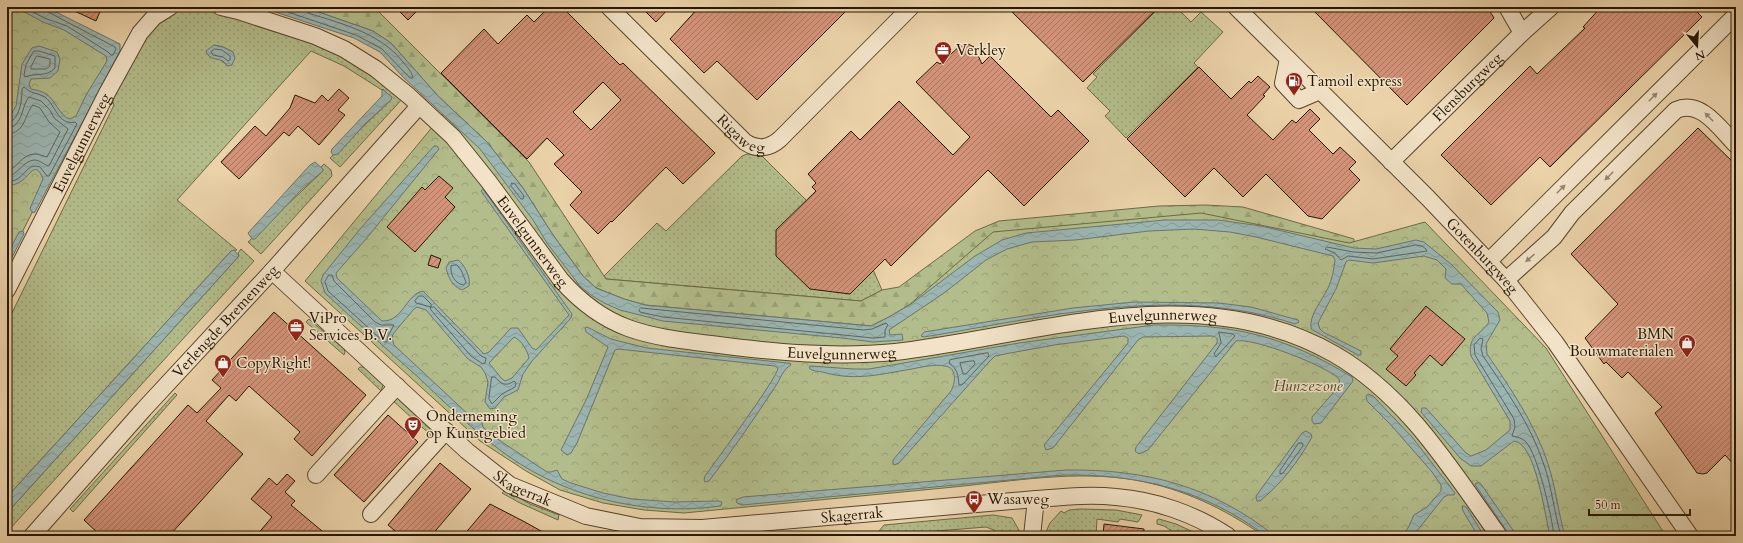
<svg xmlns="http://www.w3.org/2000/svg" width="1743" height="543" viewBox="0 0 1743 543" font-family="Cardo,serif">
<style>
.grass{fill:url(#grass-dots);stroke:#6c6a46;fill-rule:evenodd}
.forest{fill:url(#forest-firs);stroke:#6c6a46}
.park{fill:url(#park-crowns);stroke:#6c6a46}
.water{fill:url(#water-waves);stroke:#6c756b;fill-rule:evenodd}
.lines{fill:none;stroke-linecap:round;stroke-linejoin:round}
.shore{stroke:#60665a;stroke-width:1}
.building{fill:url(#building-hatch);stroke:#261601;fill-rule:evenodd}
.minor-casing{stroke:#57452b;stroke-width:18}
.minor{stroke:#f2e2c7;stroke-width:16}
.oneway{fill:#96866e}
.labels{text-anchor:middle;stroke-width:3;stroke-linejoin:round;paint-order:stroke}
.poi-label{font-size:15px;fill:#261601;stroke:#f2e2c7;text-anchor:start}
.street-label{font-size:15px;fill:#261601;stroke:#f2e2c7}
.park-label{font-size:15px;font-style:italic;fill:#50482a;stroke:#f2e2c7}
</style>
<defs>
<pattern id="grass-dots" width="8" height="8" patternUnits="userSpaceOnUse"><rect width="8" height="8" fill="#b3bd8b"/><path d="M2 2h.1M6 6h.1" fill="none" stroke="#9aa276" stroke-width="1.8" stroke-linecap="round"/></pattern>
<pattern id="forest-firs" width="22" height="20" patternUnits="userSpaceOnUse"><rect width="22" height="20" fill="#b3bd8b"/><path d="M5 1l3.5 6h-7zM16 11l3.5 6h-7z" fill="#9aa276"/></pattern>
<pattern id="park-crowns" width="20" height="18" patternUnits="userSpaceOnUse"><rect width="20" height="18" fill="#b3bd8b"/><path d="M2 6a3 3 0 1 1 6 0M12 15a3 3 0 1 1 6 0" fill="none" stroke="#9aa276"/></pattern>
<pattern id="water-waves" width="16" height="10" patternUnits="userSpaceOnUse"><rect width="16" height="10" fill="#9bb5b2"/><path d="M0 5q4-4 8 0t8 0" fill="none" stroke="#859b97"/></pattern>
<pattern id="building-hatch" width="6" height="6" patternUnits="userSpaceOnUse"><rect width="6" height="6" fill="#d49379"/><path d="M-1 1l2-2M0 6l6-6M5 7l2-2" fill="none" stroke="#ac7761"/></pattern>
</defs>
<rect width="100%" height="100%" fill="#ebd2a9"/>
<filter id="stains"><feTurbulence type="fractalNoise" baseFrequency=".005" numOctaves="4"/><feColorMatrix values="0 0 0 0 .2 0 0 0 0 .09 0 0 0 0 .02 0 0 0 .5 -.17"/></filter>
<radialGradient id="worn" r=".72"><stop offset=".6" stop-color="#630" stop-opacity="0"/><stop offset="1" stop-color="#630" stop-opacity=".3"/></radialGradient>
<g class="grass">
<path d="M185,7h17l35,8 106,38 61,44 -64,70 -10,-9 61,-58 -8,-11 -1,1 -38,-24 -33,-15 -134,149 60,50 -6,1 -224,246v-174l107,-218 -4,-10 33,-59 31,-26zM214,45l9,2 10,5 -5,14 -6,-5z"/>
<polygon points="1160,7 1176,7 1191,22 1201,12 1223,32 1194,63 1198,67 1126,138 1105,116 1110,111 1087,88 1097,77 1093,74"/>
<polygon points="747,154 762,156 871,265 882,290 861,301 606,279 604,276 657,223 666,231 742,156"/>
<polygon points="324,164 331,170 332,176 261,254 248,242 323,171 321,167"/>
<polygon points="241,249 254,261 7,532 7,513 239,256 238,253"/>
<polygon points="309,319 344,349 345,352 344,355 306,322"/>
<polygon points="360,367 364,367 383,385 381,391 358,369"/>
<polygon points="175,393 177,395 73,512 70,509"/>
<polygon points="396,397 433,432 433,437 392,400"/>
<polygon points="505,490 530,504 559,515 558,520 520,503 502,493"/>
<polygon points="1080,509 1116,510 1142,515 1138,522 1120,519 1118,522 1097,519 1096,536 1044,536 1050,523 1061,511 1064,513 1069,510"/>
<polygon points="993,515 1012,518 1020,532 1019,536 998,536 994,530 986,527 875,536 884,525"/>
<polygon points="1159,519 1176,524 1202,536 1173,536 1175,533 1164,526 1157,524 1157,520"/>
</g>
<polygon class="forest" points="304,7 369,7 377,10 529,162 606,279 861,301 882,290 899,287 975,231 999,221 1159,206 1206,205 1243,207 1354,239 1354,248 911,304 889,317 871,326 645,305 624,299 596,288 583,276 553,235 523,188 487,142 438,96 391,43 373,31"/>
<g class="park">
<polygon points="7,7 29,7 116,48 7,262"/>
<path d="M448,108l96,117 44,59 51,23 233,21 21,-9 100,-87 208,-19 148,30 76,-21 121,126 120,188h-402c-41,-28 -80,-47 -129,-56 -59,-10 -121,1 -181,7 -90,9 -180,17 -270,26l-40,-3 -41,-7 -43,-13 -34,-19 -46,-30 -175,-160z"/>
</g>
<g class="water">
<path d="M15,7h31l74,37v7l-85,161 -2,1 -3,-4 1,-3 12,-27c-7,-18 -12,-6 -20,1 -5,4 -10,5 -16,6v-65l9,-15 6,-42 10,-16 7,-2 18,6 3,7 -2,12 -8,7 -19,1 -2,5 2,5c5,1 11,2 15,5 10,6 13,22 24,25l6,-3 10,-21 21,-34 -1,-5 -42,-26 -21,-8z"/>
<path d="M260,7h44l69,24 18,12 47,53 49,46 36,46 30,47 30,41 13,12 28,11 21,6 226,21 18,-9 22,-13 64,-48 27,-16 24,-7 139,-13h53l43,6 93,22 22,1 40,-9 8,2 28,23 46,47 2,8 -14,24 1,10c23,33 49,72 61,110 8,24 10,48 17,72h-15c-5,-19 -14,-93 -36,-95l-33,25h-10l-11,-8 -39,-46 1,-4h4l40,45 5,3 15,-6 24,-20v-9l-39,-65c-4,-20 9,-20 18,-34l-2,-9 -26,-29h-9l-7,-6 1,-9 -9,-9 -13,-4 -51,7 -24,-3 -3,2 -10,27 -18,34 2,6 3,3 38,19v4h-3l-47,-26c-2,-15 11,-28 17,-41 4,-8 6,-19 7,-28l-2,-4 -77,-19 -26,-5 -36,-3 -45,2 -74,9 -43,2 -25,7 -21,11 -42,33 -55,37 1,5 12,-1 1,6 -30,2 -31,-4 -179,-17 -43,-11 -16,-7 -13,-8 -11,-9 -33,-43 -14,-23 -53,-71 -78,-73 -22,-24 -26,-14z"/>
<path d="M214,45l9,2 10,5 2,6 -3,7 -4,1c-2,-1 -3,-3 -5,-5 -7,-3 -14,-1 -17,-10z"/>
<polygon points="382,89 392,97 391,100 364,125 338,154 333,155 331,152 332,149 382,96"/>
<path d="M434,146h3l2,3 -73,90 -30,34 1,5 45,43c21,1 24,-27 41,-30l61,63 5,-2 22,-24h7l14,20 4,2 33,-35 -88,-124 2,-2 89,125 -1,4 -39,43 -9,13 -5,16 -14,7 -9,11 -5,1 -5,-7 3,-20 -3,-9 -4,-6 -13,-8 -42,-49 -9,-3 -3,2 -21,25 -1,4 2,7 77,72 10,2 2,8 10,9 54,36h4l6,-2 5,9 9,4 32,10 29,6 42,3 44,-1 4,1 -1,4c-79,11 -163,-10 -225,-59 -27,-21 -52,-45 -77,-69 -31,-28 -63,-56 -94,-85l-4,-12 2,-6 37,-46zM514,337c8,4 13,13 15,21l-17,20 -7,3 -3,-2 -13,-16z"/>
<polygon points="315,162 323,169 323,171 302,189 255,239 252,239 248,233 310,165"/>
<polygon points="23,231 24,234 7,267 7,255 19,232"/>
<polygon points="234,250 239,256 7,513 7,497 231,251"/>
<path d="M458,260c7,5 13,18 11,26l-7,4c-10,-4 -13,-11 -16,-22l3,-6z"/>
<path d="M1134,302l85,1 32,4 47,13 1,2 -4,2c-120,-40 -249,-7 -371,13l-3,-1 3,-4 149,-24z"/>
<path d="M1154,325c80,-1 129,10 198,52l1,4 -32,42 -7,1 -2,-3v-4l28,-32 -1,-6c-12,-13 -87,-42 -103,-38l-88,109 -9,4 -4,-3 1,-4 81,-104c1,-5 -1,-6 -5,-7l-69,1 -5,3 -85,108 -7,2 -2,-5 84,-102v-5l-4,-2 -70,9 -49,9 -10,2 -6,6 -90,101 -5,2 -1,-2v-3l58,-69c4,-7 7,-23 -6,-25 -11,-2 -23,1 -33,3 -31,5 -55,12 -86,4 -5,-2 -13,-1 -17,-5l1,-2 44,3h15l150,-26z"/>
<path d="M587,327l24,12 36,9 140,15h3l1,2c-8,4 -11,15 -16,22 -21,32 -43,64 -66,94l-4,1 -1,-2 1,-4c10,-14 73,-99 73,-108l-3,-2 -157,-17 -3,1 -38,93 -6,10 -4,2 -6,-5 26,-52 21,-51 -22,-15 -1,-4z"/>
<polygon points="1368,394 1373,396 1412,437 1455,493 1454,495 1448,495 1444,497 1413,536 1402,536 1408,528 1414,515 1427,507 1441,491 1441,485 1432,472 1391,425 1367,401 1366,396"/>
<path d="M1306,431l5,3 1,3c-14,25 -30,46 -52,64h-3l-1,-5 46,-63z"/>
<path d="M1066,470c80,-1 146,16 209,66h-9c-61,-46 -127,-62 -203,-61l-321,30 -5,-2 -1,-3 7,-3z"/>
<polygon points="1478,482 1481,484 1517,536 1510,536 1476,486 1475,484"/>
<polygon points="1462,506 1464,506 1467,508 1484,536 1478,536 1463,511"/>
</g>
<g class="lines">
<g class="shore">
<polyline points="24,7 44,18 67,26 108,52 111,55 113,55 116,49 115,47 48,12 46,7"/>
<path d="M273,7l83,28 26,14 28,29h3c-1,-6 -6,-11 -10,-16 -23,-29 -60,-38 -95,-49l-3,-6"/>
<polygon points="215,49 222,50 230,56 230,60 228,61 223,57 213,55 211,52"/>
<path d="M34,51h5l16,5v12c-10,10 -18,4 -30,9l-1,-2 2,-10z"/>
<polygon points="37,56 50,59 50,66 46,69 31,69 31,67"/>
<path d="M7,123c13,-2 15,-24 15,-34l2,-2c8,7 10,5 19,9 13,7 14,30 32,26l2,2 -28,52h-2l-7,-9c-11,-4 -13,5 -21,11 -4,3 -8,3 -12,4"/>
<path d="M7,128c17,-2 14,-22 22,-31l12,4 9,9 4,8 14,11 -19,37c-5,-1 -9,-6 -15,-6 -11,1 -15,14 -27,17"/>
<path d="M7,134c19,-1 17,-19 26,-29l7,3 9,14 11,10 -13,25c-4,-1 -8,-3 -13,-3 -13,1 -16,14 -27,17"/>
<polygon points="512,183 515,184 524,196 523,199 521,199 511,186"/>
<polygon points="1416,245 1422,246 1426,249 1427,251 1373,259 1348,256 1341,260 1335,253 1325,249 1327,247 1353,252 1376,253"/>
<path d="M457,265l4,5 5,12 -2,3c-9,-1 -14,-10 -13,-19z"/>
<polygon points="329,275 332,275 334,281 375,322 381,325 394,325 388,336 387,342 384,342 328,291 325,282"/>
<polygon points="419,296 423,296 431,304 431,307 416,303 415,301"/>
<polygon points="431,307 434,307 481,356 486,358 485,363 483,364 471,356 431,310"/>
<polygon points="641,308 864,330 872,329 886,323 888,325 885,330 885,337 873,338 663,317 640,312 639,310"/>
<polygon points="1219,332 1233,334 1235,336 1216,357 1214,354 1221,343"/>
<path d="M988,353l1,3 -27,29h-3c-1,-9 -1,-16 -10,-22l1,-3z"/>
<polygon points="974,361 975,364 966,374 963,374 960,363"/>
<path d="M492,377h3c6,7 11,10 19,4l2,2 -1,4 -13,7 -10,10 -3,-5z"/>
<polygon points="1299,443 1302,443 1303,446 1283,473 1280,474 1280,471"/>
<path d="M1554,536c-2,-19 -16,-81 -28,-94 -4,-4 -9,-5 -14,-6l3,-9 -1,-8 -39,-64 -1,-10 6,-7 3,1 -2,10 2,7c23,34 48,69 61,109 8,23 10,47 17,71"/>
</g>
</g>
<g class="building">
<polygon points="66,7 102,7 96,21"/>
<polygon points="395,7 421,7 408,20"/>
<path d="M549,7h13l58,58 3,-2 92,90 -32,31 -17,-17 -54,55 -1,-1 -13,13 -28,-29 12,-13 -28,-28 10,-9 -17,-17 -20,21 -86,-86 43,-44 14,15 29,-29 7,7zM603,82l18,18 -30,30 -18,-18z"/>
<polygon points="641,7 670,7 656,22"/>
<polygon points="699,7 850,7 757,100 717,61 704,73 670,39"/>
<polygon points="1007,7 1159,7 1083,82"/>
<polygon points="1310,7 1487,7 1494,18 1407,105"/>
<polygon points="1601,7 1692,7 1702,17 1550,167 1540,157 1491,205 1441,155 1530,66 1537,74 1585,28 1583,27"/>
<polygon points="962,44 968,44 974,47 982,64 990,56 1051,117 1058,110 1089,141 1024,206 988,170 891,266 885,259 850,294 810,289 776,256 776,230 816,191 812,187 816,183 808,174 851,131 860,140 899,101 953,155 970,137 916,82 937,62 940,64"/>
<polygon points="1199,67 1231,99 1249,81 1251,83 1258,76 1270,87 1263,95 1265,96 1247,115 1273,140 1292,120 1296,123 1310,109 1320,119 1309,130 1333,154 1340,147 1356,162 1349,169 1360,180 1322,219 1308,216 1266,174 1243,197 1214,168 1185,197 1127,139"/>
<polygon points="339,89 349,98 338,110 345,115 319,145 298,126 289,136 284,132 239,179 221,162 255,126 266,136 290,108 295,95 315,103 322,95 328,101"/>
<polygon points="1698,128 1736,165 1736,467 1725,455 1707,473 1703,474 1697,473 1695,470 1655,413 1662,407 1628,372 1622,378 1606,362 1604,364 1585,338 1618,304 1571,254"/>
<polygon points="439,176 453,188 445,197 455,207 415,252 387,227 422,187 425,190"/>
<polygon points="431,255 441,259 438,268 428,265"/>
<polygon points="1426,306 1465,339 1442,366 1430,355 1414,373 1416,375 1406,386 1386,369 1398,356 1390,349"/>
<polygon points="274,312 366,395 312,456 294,439 300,432 249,386 236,401 229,395 206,421 243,454 200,502 169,536 101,536 84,520 188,405 197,413 221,388 212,380"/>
<polygon points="388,415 418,442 364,502 334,475"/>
<polygon points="440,463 471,489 431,536 401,536 388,525"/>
<polygon points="287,474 295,481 285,492 295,501 291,505 328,536 256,536 272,517 251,499 269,478 277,485"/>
<polygon points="490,504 523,521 550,536 463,536"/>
<polygon points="1104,524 1144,529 1144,536 1103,536"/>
</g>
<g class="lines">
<defs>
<g id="minor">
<path id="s1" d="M221,7l17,4 77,25 29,13 32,20 33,27 44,41 36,45 72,98c45,51 85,56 150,64 60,8 123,14 184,8 143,-17 303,-76 439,2 73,42 117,115 165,182"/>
<path id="s2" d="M609,7l136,135c12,8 24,7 35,-3l131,-132"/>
<path id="s3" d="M1236,7l192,191 78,82 49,62 135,194"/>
<polyline points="1507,7 1522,33"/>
<polyline points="1288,59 1283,83 1299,100 1320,91"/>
<path id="s4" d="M1391,162l131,-129 29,-26"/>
<polyline points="1489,261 1736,15"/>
<path id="s5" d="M272,271l195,180 43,34 76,31 54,11 62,1 334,-29c26,-2 53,-5 80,-2 39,3 79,17 112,39"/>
<path d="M1506,280l48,-43 18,-24 104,-103c25,-11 44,19 60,35"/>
<path id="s6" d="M7,290l100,-197 33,-60 14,-16 16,-10"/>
<polyline points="316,475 397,386"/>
<polyline points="371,514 446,431"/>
<path id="s7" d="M32,536l112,-127 128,-138 147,-165"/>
<polyline points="1032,536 1036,499"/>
</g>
</defs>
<use href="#minor" class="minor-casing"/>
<use href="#minor" class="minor"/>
</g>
<defs><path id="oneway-solid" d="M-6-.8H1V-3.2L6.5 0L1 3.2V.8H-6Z"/></defs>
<g class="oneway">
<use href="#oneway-solid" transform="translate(1653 97) rotate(-45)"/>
<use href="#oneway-solid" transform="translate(1709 117) rotate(-135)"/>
<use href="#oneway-solid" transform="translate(1609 176) rotate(135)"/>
<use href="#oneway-solid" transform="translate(1561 189) rotate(-45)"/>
<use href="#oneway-solid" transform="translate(1530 258) rotate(139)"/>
</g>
<defs>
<symbol id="office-pin" viewBox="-11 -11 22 30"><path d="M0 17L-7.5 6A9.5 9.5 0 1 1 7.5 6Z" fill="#8f2418" stroke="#f2e2c7"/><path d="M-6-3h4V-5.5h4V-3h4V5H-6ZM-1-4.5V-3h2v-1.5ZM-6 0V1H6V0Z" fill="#fff"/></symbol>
<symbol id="fuel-pin" viewBox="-11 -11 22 30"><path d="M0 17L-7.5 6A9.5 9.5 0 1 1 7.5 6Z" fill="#8f2418" stroke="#f2e2c7"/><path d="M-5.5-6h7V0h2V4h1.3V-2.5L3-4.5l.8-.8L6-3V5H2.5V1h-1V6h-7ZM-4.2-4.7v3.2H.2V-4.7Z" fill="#fff"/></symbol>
<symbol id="shop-pin" viewBox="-11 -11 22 30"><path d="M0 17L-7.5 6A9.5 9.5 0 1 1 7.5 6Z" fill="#8f2418" stroke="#f2e2c7"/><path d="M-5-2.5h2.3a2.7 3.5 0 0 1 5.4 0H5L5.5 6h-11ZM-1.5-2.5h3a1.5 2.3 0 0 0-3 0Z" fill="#fff"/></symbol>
<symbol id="theatre-pin" viewBox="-11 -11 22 30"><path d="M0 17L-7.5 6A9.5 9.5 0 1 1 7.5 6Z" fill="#8f2418" stroke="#f2e2c7"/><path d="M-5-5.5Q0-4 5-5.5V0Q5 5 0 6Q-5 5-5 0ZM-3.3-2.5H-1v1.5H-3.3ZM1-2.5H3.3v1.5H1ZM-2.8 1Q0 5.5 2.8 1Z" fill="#fff"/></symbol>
<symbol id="bus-pin" viewBox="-11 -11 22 30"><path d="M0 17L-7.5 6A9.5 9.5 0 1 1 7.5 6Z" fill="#8f2418" stroke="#f2e2c7"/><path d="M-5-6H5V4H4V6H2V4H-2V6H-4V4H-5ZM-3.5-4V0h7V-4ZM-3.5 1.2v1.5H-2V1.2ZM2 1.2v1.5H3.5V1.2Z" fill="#fff"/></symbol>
</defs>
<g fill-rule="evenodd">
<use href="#office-pin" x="933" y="40" width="20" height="27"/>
<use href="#fuel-pin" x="1284" y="71" width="20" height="27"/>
<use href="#office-pin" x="286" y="317" width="20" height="27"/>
<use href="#shop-pin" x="1677" y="333" width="20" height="27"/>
<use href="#shop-pin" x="213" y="353" width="20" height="27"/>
<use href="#theatre-pin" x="403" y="415" width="20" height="27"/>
<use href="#bus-pin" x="964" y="489" width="20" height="27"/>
</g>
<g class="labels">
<g class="poi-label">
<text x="956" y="55">Verkley</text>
<text x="1307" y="86">Tamoil express</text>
<text x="309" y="323">ViPro<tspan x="309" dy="17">Services B.V.</tspan></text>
<text x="1674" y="339" text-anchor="end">BMN<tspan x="1674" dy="17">Bouwmaterialen</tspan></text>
<text x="236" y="368">CopyRight!</text>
<text x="426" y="421">Onderneming<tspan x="426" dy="17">op Kunstgebied</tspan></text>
<text x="987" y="504">Wasaweg</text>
</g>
<g class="street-label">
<text dy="5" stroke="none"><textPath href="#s4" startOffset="107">Flensburgweg</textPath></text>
<text dy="5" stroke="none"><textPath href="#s2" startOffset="184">Rigaweg</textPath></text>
<text dy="5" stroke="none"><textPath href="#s6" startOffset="165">Euvelgunnerweg</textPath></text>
<text dy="5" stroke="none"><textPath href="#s1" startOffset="402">Euvelgunnerweg</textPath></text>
<text dy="5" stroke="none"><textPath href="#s3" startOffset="350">Gotenburgweg</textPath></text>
<text dy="5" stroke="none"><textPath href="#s1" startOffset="1073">Euvelgunnerweg</textPath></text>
<text dy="5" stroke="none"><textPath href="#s7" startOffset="289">Verlengde Bremenweg</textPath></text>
<text dy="5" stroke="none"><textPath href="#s1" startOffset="749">Euvelgunnerweg</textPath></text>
<text dy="5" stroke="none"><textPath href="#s5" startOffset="333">Skagerrak</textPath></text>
<text dy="5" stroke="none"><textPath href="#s5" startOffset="670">Skagerrak</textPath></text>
</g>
<g class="park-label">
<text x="1308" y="391">Hunzezone</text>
</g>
</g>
<rect width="1743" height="543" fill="none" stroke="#ebd2a9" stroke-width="24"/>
<rect x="8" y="8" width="1727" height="527" fill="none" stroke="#261601" stroke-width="2"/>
<rect x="12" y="12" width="1719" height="519" fill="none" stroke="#261601"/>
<g transform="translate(1697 46) rotate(162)" stroke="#f2e2c7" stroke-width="3" paint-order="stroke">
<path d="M0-3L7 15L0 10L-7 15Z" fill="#261601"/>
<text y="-6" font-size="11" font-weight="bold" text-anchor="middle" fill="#261601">N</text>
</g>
<path d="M1589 509v6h101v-6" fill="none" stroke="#261601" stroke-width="2"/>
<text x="1595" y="509" font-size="12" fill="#261601" stroke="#f2e2c7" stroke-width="3" paint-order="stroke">50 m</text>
<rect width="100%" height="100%" filter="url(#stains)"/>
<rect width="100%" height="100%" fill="url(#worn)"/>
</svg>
